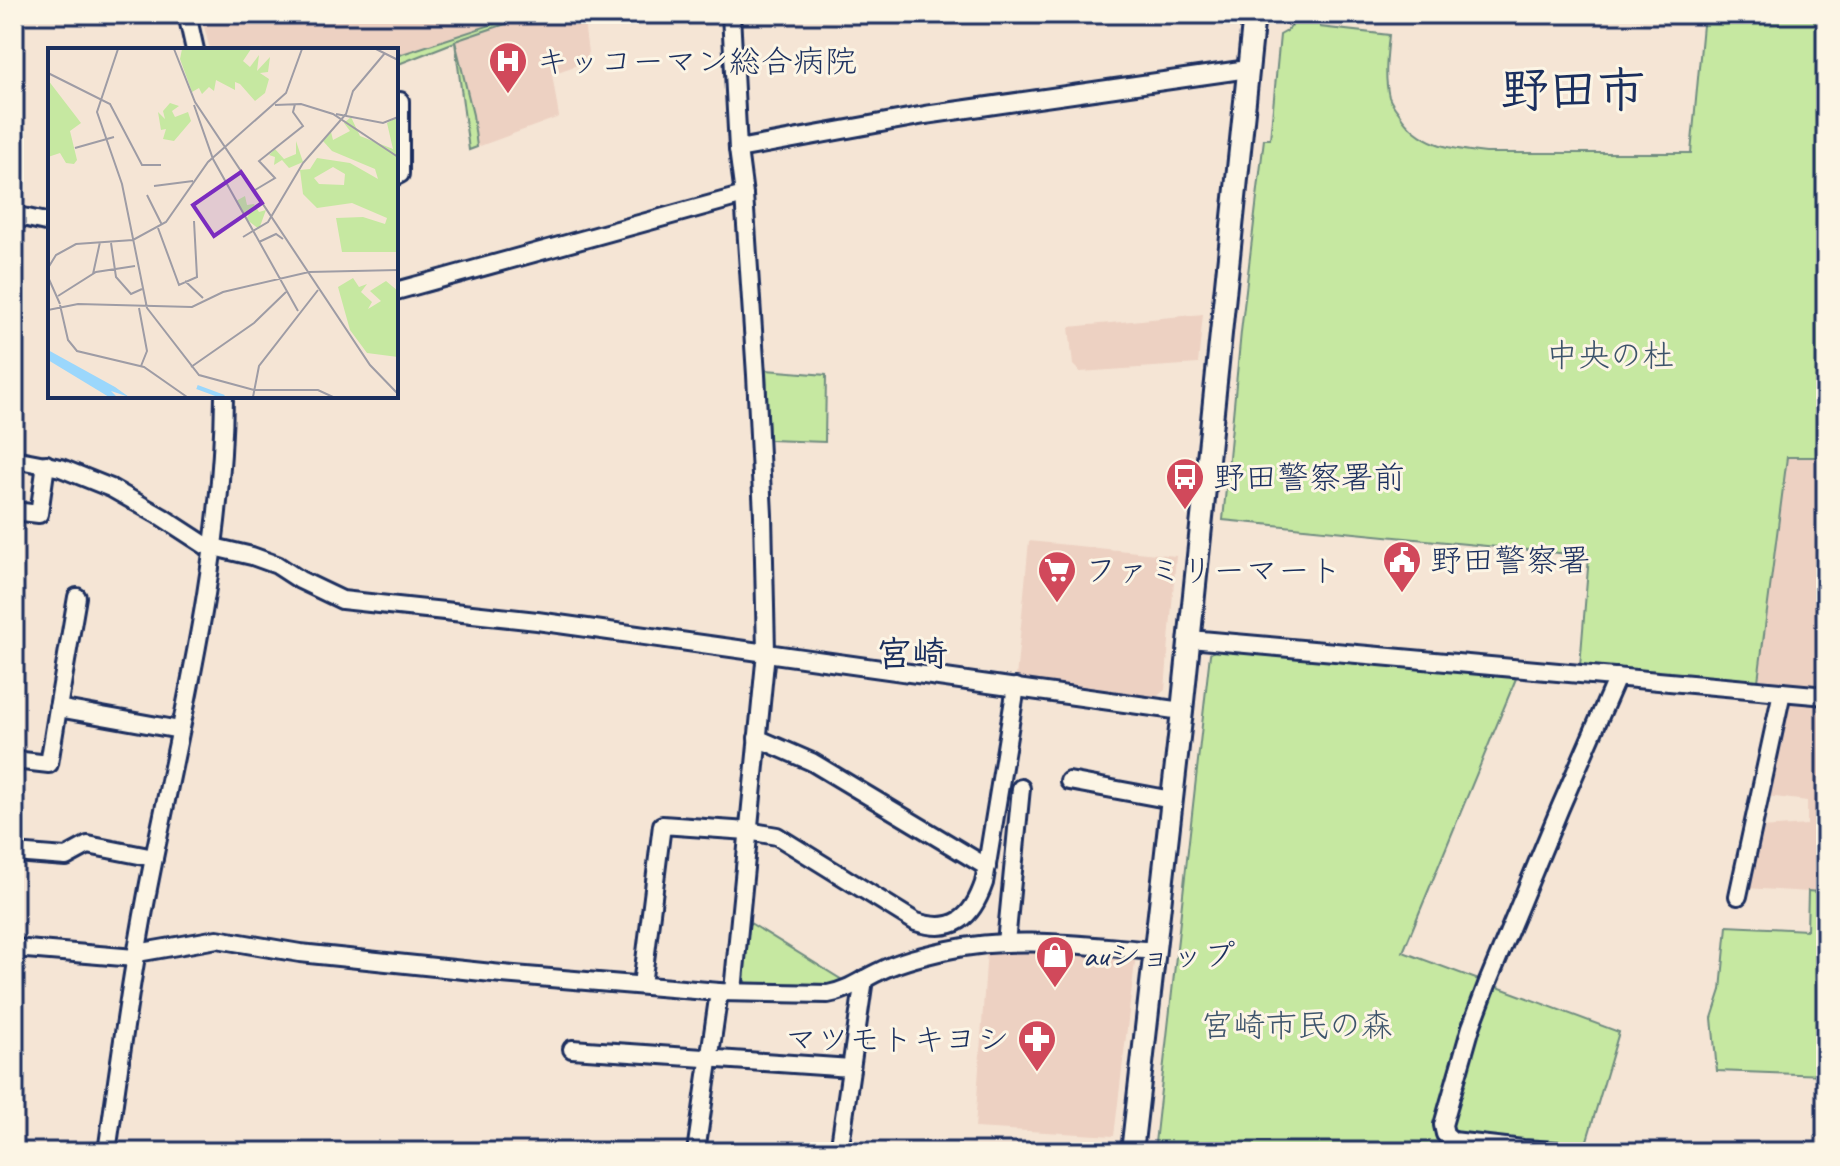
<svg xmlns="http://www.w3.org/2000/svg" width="1840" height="1166" viewBox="0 0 1840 1166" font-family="Caveat,'Klee One',sans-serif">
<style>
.built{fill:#edd1c2}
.green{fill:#c6e8a1;stroke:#708c80;stroke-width:2}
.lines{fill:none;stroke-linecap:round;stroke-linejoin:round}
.minor-casing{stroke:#1b2f5e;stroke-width:22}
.tertiary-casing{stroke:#1b2f5e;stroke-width:26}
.minor{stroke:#fcf5e5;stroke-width:16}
.tertiary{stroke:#fcf5e5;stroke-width:20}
.labels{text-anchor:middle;stroke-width:6;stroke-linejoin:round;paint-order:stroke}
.poi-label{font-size:32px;fill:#1b2f5e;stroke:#fcf5e5;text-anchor:start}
.park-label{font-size:32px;fill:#3d546b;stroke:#fcf5e5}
.quarter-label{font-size:36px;font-weight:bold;fill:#1b2f5e;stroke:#fcf5e5}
.town-label{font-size:48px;font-weight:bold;fill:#1b2f5e;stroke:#fcf5e5}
.inset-river{fill:none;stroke:#9bd7fc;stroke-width:4}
.inset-road{fill:none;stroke:#9e9ca5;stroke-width:2}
.view{fill:#7b2cbf;fill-opacity:0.15;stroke:#7b2cbf;stroke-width:4}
.inset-edge{fill:none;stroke:#1b2f5e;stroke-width:4}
</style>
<rect width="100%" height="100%" fill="#f5e5d5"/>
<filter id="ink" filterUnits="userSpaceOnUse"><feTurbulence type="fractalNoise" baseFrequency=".0125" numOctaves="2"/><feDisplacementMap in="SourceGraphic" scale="16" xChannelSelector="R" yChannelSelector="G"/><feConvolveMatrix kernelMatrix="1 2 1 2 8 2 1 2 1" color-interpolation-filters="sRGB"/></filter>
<g filter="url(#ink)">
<g class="built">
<polygon points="201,14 583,14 589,61 552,74 559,117 469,150 454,41 396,65 396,50 210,50"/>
<polygon points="1203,314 1198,364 1080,372 1073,365 1069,327"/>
<polygon points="1787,456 1826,457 1826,686 1758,681"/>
<polygon points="1029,541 1176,556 1165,690 1155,698 1016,678"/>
<polygon points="1786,700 1826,704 1826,893 1746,888 1760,828 1807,825 1807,801 1766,796"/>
<polygon points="987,949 1136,954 1114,1136 975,1128"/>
</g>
<g class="green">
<polygon points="507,14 512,14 514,21 455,41 473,115 477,147 469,150 455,42 396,65 396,56 509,19"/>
<path d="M1704,14h122v443h-39l-29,224 -178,-15 9,-110 -366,-36 18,-188 23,-193h6l10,-104 7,-4 10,-11 23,1v6l69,8c-2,20 -5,42 0,62 2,6 6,11 10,16 20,32 51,36 87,40h205z"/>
<polygon points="766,370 826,375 825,442 769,440"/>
<polygon points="1217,649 1517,676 1403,952 1619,1032 1585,1147 1578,1148 1578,1152 1154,1152 1210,654"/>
<polygon points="1808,891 1826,893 1826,1075 1717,1071 1712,1018 1721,990 1727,926 1807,930"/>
<polygon points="747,921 847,983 835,987 751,987 743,979"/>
</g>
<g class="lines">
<defs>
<g id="minor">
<polyline points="187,14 195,50"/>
<polyline points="731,14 738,149 744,195 756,375 763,515 766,652 733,991"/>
<polyline points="738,149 925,115 1248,69"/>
<polyline points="396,176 400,174 400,101"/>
<polyline points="14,215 50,223"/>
<polyline points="396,291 744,195"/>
<polyline points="14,459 61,468 111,488 162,517 205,545 252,556 277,565 300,580 342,600 537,621 1182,711"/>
<polyline points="14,511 39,514 46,464"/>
<polyline points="77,597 58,708 180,730"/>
<polyline points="1190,639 1826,696"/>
<polyline points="757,738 812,762 987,867"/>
<polyline points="14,760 49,764 58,708"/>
<polyline points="1069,781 1172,800"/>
<polyline points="14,853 66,857 88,845 154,858"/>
<polyline points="1738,896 1782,692"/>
<polyline points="1006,943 1021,788"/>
<polyline points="14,948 135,958"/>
<path d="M137,953l80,-14 83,14 202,21 217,18 109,2c19,-3 33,-14 50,-22 21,-11 47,-17 70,-22 67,-15 139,-4 208,1"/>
<path d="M642,985l20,-160 86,6 29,5 139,86c38,12 56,-4 68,-39l32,-196"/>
<polyline points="572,1049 851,1068"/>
<path d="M107,1152c14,-98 27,-197 47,-294 31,-152 69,-306 70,-462"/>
<polyline points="696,1152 719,992"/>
<polyline points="839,1152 864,979"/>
<polyline points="1572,1152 1523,1149 1453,1141 1445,1134 1443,1125 1471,1027 1488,982 1560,808 1617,677"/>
</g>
<polyline id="tertiary" points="1132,1152 1182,711 1254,14"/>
</defs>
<use href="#minor" class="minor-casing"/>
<use href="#tertiary" class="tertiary-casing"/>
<use href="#minor" class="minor"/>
<use href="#tertiary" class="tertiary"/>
</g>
</g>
<defs>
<symbol id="hospital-pin" viewBox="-11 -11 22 30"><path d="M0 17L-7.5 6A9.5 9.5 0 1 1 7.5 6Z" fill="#d1495b" stroke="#fcf5e5"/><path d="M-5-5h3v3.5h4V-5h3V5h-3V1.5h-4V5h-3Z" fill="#fff"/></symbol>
<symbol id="bus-pin" viewBox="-11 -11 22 30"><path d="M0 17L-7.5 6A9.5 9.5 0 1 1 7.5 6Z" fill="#d1495b" stroke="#fcf5e5"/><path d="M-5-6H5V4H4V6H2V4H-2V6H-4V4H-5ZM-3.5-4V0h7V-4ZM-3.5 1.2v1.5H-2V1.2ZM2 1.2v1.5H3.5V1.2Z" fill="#fff"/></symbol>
<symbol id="civic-pin" viewBox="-11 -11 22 30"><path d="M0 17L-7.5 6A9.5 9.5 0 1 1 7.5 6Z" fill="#d1495b" stroke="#fcf5e5"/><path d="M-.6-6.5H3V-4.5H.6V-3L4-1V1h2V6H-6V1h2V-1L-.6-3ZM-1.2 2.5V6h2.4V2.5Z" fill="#fff"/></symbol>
<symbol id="supermarket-pin" viewBox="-11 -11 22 30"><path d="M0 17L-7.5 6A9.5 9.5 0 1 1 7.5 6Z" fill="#d1495b" stroke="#fcf5e5"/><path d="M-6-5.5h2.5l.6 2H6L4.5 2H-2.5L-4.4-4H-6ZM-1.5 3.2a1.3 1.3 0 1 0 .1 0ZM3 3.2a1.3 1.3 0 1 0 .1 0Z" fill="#fff"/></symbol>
<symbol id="shop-pin" viewBox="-11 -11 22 30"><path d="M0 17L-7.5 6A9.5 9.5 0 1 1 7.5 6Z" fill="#d1495b" stroke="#fcf5e5"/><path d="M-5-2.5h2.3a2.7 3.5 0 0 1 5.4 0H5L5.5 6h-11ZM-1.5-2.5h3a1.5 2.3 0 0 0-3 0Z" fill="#fff"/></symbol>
<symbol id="pharmacy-pin" viewBox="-11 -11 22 30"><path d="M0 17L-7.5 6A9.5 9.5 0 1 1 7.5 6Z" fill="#d1495b" stroke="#fcf5e5"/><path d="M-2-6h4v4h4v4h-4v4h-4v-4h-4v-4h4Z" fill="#fff"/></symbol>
</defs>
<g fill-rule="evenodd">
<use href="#hospital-pin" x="486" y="39" width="44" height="60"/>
<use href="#bus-pin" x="1163" y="455" width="44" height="60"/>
<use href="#civic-pin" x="1380" y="538" width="44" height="60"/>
<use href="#supermarket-pin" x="1035" y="548" width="44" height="60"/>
<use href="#shop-pin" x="1033" y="933" width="44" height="60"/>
<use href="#pharmacy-pin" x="1015" y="1017" width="44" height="60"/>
</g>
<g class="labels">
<g class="poi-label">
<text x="536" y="72">キッコーマン総合病院</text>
<text x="1213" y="488">野田警察署前</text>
<text x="1430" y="571">野田警察署</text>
<text x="1085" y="581">ファミリーマート</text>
<text x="1083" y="966">auショップ</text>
<text x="1009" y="1050" text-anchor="end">マツモトキヨシ</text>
</g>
<g class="park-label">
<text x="1610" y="366">中央の杜</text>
<text x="1297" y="1036">宮崎市民の森</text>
</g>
<g class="quarter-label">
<text x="912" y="666">宮崎</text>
</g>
<g class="town-label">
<text x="1573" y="106">野田市</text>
</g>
</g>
<g transform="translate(48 48)">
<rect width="350" height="350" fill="#f5e5d5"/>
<path d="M134,1h69l-8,12 7,6 9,-12 -2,16 13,-14 -2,15 -8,1 9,6 -4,14 -10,8 -15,-17 -5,-2v8l-19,-10 -2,11 -5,-4 -7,7 -3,-6 -7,4 -12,-33zM0,32l33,43 -11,8 7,29 -3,4 -8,-1 -6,-10 -12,4zM122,55l9,3 -7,5 3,6 13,-5 3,9 -17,20 -11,-2 3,-10 -5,1 -3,-18 7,7 -2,-8zM303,69l9,19 33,13 -6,-26 11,-6v135h-56l-6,-34 27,-1 22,7 2,-6 -35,-15 -35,5 -14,-14 -3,-24 10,-1 7,-11 33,5 28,16 -3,-10 -43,-18 -9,-10 8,-9 2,8 17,-9 -6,-8zM285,119l12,7 -1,11 -25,-1 -5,-6zM248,93l7,21 -14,6 -7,-8 -8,5 1,-8 -6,-2 6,-6 9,10 12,-5zM197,148l2,9 7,-1 5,8 7,-2 -7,19 -13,-10 4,-6 -6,2 -8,-14zM305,230l6,9 8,-3 -6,8 11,10 -4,7 13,-8 -11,-10 16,-10 12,10v66l-31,-4 -17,-23 -12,-43z" fill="#c6e8a1" fill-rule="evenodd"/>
<path d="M0,302l67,37 14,10 -18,-6 6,6h-8l-61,-37z" fill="#9bd7fc"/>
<path class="inset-river" d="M149,339l27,10"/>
<path class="inset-road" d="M70,1l-21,63 25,72 25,124M126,1l21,53 175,263 28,29M328,1l22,11M0,25l62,31 32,61h19M146,57l19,54 85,152M227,57l26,-1 32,10 65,43M288,66l47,9 15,-6M27,100l39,-11M106,138l39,-5M207,142l20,-12 -16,-17 44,-35 -10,-14 2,-8M99,147l15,30M110,180l21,57 18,-8 -3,-56M195,189l25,-15 35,-59 43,-49 7,-23 32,-38M211,194l17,-8 7,5M63,195l5,34 15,17 11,-5M0,220l8,-13 20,-11 57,-4 33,-18 42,-60 78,-69 16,-44M45,226l7,-32M0,229l12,27M137,233l18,17M10,248l38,-24 39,-6M12,257l8,35 9,11 67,16 43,30M91,260l8,43 -6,15M99,260l52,67 55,15h64l15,7M0,262l30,-6 114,3 31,-15 86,-20 89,-2M143,319l63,-44 32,-31M205,349l6,-31 59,-76"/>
<path class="view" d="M193,124l21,31 -48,33 -21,-31z"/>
<rect width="350" height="350" class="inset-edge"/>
</g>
<rect width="1840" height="1166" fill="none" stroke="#fcf5e5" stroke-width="48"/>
<rect x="24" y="24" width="1792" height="1118" fill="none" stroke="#1b2f5e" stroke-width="3" filter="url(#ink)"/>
</svg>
